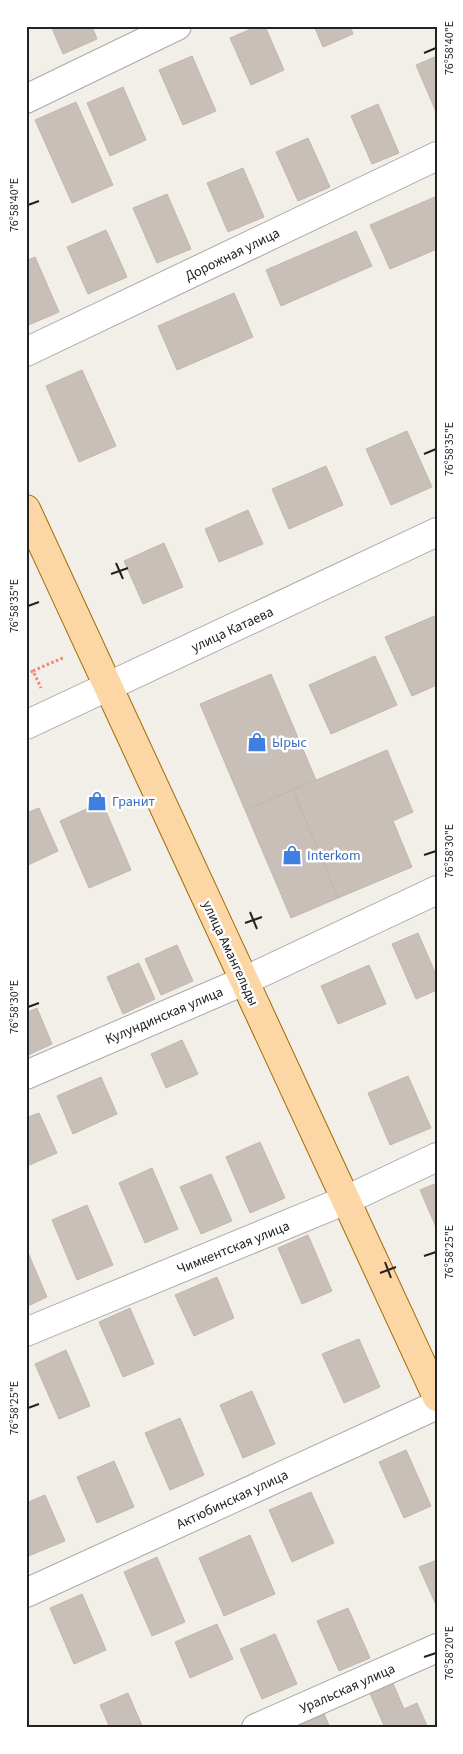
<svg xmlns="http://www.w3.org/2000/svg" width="463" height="1754" viewBox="0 0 463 1754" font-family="'Source Sans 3',sans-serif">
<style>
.building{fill:#c7bfb8;stroke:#c4b6ab}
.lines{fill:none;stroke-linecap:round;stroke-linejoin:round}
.minor-casing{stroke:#a9a9a9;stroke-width:30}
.major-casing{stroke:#a06b00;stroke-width:30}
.path{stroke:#fa8072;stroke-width:3;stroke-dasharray:2.5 2.5;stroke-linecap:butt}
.minor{stroke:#fff;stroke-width:28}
.major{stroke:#fcd6a4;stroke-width:28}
.ticks{fill:none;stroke:#222;stroke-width:2}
.labels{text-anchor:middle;stroke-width:5;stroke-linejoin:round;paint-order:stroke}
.street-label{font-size:14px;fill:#222;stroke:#fff}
.shop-label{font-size:14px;fill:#366cbe;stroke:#fff;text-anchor:start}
.neatline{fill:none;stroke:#222;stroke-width:2}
.ticks-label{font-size:12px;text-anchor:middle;fill:#222}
</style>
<rect width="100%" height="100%" fill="#f2efe9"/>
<g class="building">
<polygon points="51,26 92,26 97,39 63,54"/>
<polygon points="258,26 265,26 284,70 251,85 230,38"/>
<polygon points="314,26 350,26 353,34 323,47"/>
<polygon points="192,56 216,111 183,125 159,70"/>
<polygon points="437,56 437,114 416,65"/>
<polygon points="123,87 146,140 110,156 87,103"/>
<polygon points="76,102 113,185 72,203 35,120"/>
<polygon points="378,104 399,153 372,164 351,116"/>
<polygon points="308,138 330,187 298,201 276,152"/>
<polygon points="243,168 264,217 228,232 207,183"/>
<polygon points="167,194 191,249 157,263 133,208"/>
<polygon points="437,196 437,249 390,269 370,225"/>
<polygon points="106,230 127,277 88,294 67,247"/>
<polygon points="356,231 372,266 281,306 266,270"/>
<polygon points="35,257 59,312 26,326 26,261"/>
<polygon points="234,293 253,337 177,370 158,326"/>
<polygon points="82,370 116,446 79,462 46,386"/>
<polygon points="407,431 432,487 391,505 366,449"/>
<polygon points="326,466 343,505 289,529 272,489"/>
<polygon points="248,510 263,544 219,562 205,529"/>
<polygon points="164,543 183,587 143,604 124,561"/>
<polygon points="437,615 437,685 412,696 385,637"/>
<polygon points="375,656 397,705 331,734 309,685"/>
<polygon points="271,674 316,780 245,810 200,704"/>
<polygon points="387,750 413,812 393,821 412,867 338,898 293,790"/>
<polygon points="293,790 338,898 291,918 245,810"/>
<polygon points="102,802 131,870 89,888 60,821"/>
<polygon points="39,808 58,851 28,865 26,813"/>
<polygon points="418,933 437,977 437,990 416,999 392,944"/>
<polygon points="177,945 193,981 161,995 145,959"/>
<polygon points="139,963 155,999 123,1014 107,977"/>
<polygon points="369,965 386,1004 338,1024 321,986"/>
<polygon points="37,1008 52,1044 26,1056 26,1013"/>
<polygon points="182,1040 198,1074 166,1088 151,1054"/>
<polygon points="408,1076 431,1128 390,1145 368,1093"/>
<polygon points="101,1077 117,1114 73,1134 57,1096"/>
<polygon points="39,1113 57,1153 27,1166 26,1118"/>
<polygon points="260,1142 285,1198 250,1213 226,1157"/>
<polygon points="152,1168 178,1229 145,1243 119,1183"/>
<polygon points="211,1174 232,1221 201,1234 180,1187"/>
<polygon points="437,1183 437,1227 436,1227 420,1190"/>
<polygon points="87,1205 113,1265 77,1280 52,1220"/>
<polygon points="308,1235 332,1291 302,1304 278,1248"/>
<polygon points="26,1248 47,1297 26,1307"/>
<polygon points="217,1277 234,1318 194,1336 175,1295"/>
<polygon points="130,1308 154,1364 123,1377 99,1322"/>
<polygon points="359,1339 380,1387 344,1403 322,1354"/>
<polygon points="66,1350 90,1406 59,1419 35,1364"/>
<polygon points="252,1391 275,1444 243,1458 220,1405"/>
<polygon points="180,1418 204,1475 170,1490 145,1433"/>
<polygon points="406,1450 431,1506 404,1518 379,1462"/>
<polygon points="114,1461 134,1507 97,1523 77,1477"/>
<polygon points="311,1492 334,1543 292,1562 269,1510"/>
<polygon points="45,1495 65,1541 26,1557 26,1503"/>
<polygon points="250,1535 275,1594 224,1616 199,1558"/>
<polygon points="157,1557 185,1622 152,1636 124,1572"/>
<polygon points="437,1560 437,1607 419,1567"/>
<polygon points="82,1594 106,1650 74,1664 50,1608"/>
<polygon points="348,1608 370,1658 339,1671 317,1621"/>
<polygon points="217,1624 233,1659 190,1678 175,1642"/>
<polygon points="275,1634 297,1684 262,1699 240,1649"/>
<polygon points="392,1681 404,1709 417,1703 428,1728 385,1728 369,1691"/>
<polygon points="128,1693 143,1728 110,1728 100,1705"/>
<polygon points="323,1711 330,1728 296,1728 294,1723"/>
</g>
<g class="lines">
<defs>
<g id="minor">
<polyline points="26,99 177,26"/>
<polyline points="26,352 437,156"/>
<polyline points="26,725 437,532"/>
<polyline points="26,1075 244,981 437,890"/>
<polyline points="26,1332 346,1200 437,1157"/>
<polyline points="26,1593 437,1405"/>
<polyline points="256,1728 437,1648"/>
</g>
<polyline id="major" points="26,509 437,1397"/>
</defs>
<use href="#minor" class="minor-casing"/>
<use href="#major" class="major-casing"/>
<g class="path">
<polyline points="33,671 65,657"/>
<polyline points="26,674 33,671 41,688"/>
</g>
<use href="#minor" class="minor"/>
<use href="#major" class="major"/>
</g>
<path class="ticks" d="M424,53l12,-5M28,205l11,-4M424,454l12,-5M116,563l7,16M111,574l17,-6M28,606l11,-4M424,855l12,-4M250,912l7,17M245,923l17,-6M28,1007l11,-4M424,1256l12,-4M385,1262l6,16M380,1273l16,-6M28,1408l11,-4M424,1657l12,-4"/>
<defs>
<symbol id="shop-bare" viewBox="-9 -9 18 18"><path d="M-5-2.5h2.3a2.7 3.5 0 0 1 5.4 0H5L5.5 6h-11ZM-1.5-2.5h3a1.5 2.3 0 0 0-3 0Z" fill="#3f7fe0" stroke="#fff" stroke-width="2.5" paint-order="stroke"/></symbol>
</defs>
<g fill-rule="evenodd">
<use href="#shop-bare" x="243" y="728" width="28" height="28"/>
<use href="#shop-bare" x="83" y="787" width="28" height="28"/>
<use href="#shop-bare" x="278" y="841" width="28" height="28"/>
</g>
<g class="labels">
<g class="street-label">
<text transform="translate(232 254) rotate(-26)" y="5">Дорожная улица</text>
<text transform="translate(232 629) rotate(-25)" y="5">улица Катаева</text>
<text transform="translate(231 953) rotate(65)" y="5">улица Амангельды</text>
<text transform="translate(164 1015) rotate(-23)" y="5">Кулундинская улица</text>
<text transform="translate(233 1247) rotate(-22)" y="5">Чимкентская улица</text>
<text transform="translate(232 1499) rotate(-25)" y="5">Актюбинская улица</text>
<text transform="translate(347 1688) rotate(-24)" y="5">Уральская улица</text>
</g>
<g class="shop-label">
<text x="272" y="747">Ырыс</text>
<text x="112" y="806">Гранит</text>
<text x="307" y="860">Interkom</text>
</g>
</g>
<rect width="463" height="1754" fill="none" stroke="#ffffff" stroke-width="55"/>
<rect x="28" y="28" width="408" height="1698" class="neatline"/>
<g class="ticks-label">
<text transform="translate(449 48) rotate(-90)" y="4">76°58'40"E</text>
<text transform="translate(14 205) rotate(-90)" y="4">76°58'40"E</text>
<text transform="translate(449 449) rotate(-90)" y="4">76°58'35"E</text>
<text transform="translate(14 606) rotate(-90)" y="4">76°58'35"E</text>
<text transform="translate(449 851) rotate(-90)" y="4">76°58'30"E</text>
<text transform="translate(14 1007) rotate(-90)" y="4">76°58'30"E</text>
<text transform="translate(449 1252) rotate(-90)" y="4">76°58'25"E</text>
<text transform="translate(14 1408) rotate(-90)" y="4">76°58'25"E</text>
<text transform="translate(449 1653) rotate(-90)" y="4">76°58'20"E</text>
</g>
</svg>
